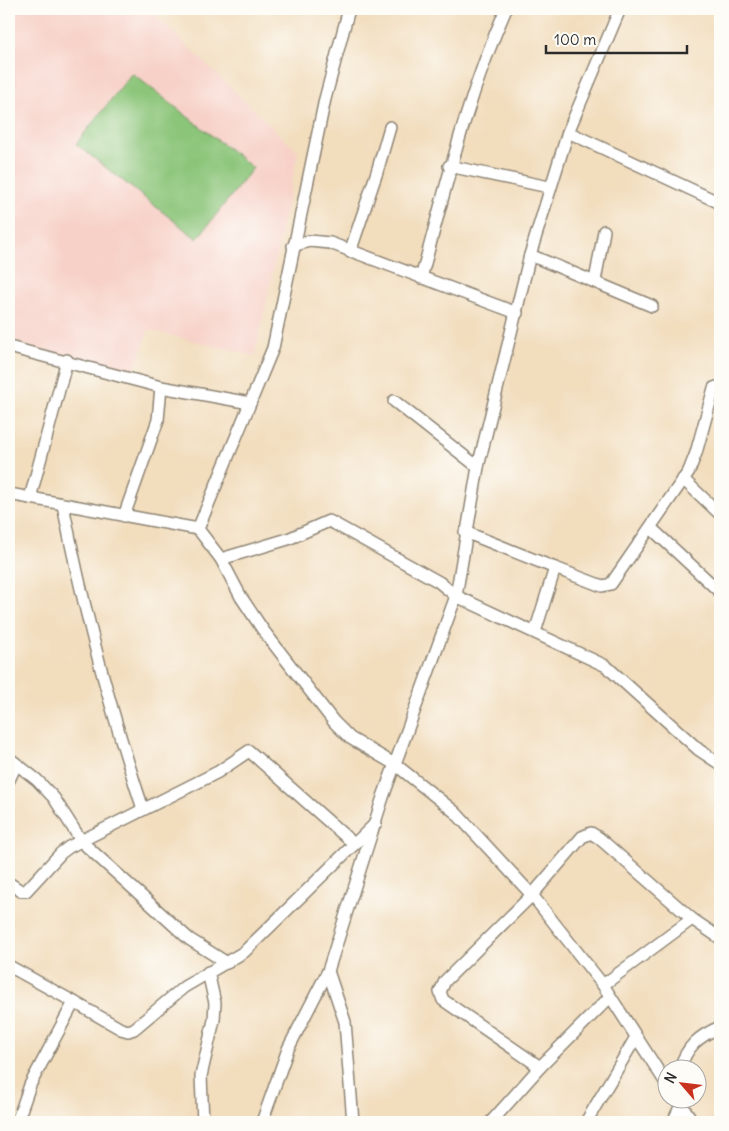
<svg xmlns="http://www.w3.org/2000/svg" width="729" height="1131" viewBox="0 0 729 1131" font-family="Delius,sans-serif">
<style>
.built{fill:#f7d1c8}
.green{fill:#8bc579;stroke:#5b7852}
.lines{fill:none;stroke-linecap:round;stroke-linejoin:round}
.minor-casing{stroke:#8e8474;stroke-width:14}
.minor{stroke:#fff;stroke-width:11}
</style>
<rect width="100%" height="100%" fill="#fdfcf7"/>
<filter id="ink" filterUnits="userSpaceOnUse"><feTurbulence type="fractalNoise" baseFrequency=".02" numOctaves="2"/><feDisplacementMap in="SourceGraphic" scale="10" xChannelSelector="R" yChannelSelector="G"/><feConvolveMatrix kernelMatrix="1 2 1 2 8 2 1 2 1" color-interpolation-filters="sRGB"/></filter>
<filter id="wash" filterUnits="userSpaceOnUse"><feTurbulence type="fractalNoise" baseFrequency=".0096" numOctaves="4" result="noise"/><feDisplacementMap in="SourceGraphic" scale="20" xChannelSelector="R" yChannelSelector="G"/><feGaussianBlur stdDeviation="1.12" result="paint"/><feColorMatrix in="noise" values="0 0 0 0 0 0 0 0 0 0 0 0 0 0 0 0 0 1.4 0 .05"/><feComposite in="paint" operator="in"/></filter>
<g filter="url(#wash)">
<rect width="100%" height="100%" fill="#f2ddbd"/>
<polygon class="built" points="9,9 149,9 298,152 255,356 149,330 133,373 9,341"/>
<polygon class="green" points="132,73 253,168 197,239 76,144"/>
</g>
<g filter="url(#ink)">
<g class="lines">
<defs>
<g id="minor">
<polyline points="568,132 720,203"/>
<polyline points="449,166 549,187"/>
<polyline points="293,246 309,241 330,243 517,313"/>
<polyline points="350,252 377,172 390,127"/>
<polyline points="530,255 652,306"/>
<path d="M421,278c25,-91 46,-182 85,-269"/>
<polyline points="595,281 604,231"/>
<polyline points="9,347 161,387 250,403"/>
<polyline points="394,401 478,467"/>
<polyline points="683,479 720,514"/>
<polyline points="9,494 198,529 221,559 241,597 263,630 334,722 350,738 396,765 455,812 532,895 603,985 666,1083"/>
<polyline points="30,498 67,360"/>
<path d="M63,505c20,103 47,204 80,304"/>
<polyline points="124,516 158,420 161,387"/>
<polyline points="651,528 720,592"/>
<polyline points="198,529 273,348 325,99 349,9"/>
<polyline points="465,532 555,568 535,632"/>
<polyline points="221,559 288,539 329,521 335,524 439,582 456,596 606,666 699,750 720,764"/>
<polyline points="555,568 602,586 611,584 689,471 696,453 714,388 720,386"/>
<polyline points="9,758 37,780 54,798 82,842 189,939 227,963"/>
<polyline points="9,780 16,765"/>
<polyline points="9,883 21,891 26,891 61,853 69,847 218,772 249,751 354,844"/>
<polyline points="9,966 74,1002"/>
<polyline points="328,971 345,1022 353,1122"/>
<polyline points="603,985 692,919"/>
<polyline points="540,1067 443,1000 440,992 445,981 532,895 582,837 591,833 599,838 692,919 720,938"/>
<path d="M680,1068c7,-22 19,-32 40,-41"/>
<polyline points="677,1098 693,1122"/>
<polyline points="17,1122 30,1085 74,1002 121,1029 128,1031 134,1029 184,987 244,952 376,823"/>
<polyline points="203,1122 201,1076 214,1020 215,1003 208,972"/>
<polyline points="262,1122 288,1049 328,971 383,797 456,596 478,467 530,255 568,132 620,9"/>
<polyline points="491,1122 540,1067 610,997"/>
<polyline points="586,1122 636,1037"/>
<polyline points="673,1122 681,1105"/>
</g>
</defs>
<use href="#minor" class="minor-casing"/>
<use href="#minor" class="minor"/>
</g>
</g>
<rect width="729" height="1131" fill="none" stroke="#fdfcf7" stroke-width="30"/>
<g transform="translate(682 1084) rotate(298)"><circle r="24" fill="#fdfcf7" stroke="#a9a8a5"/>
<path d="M0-4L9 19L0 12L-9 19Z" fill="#c8321e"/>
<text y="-8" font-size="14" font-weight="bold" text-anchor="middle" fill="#2b2b2b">N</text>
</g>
<path d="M546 45v8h141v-8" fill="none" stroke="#2b2b2b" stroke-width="2.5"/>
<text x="554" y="45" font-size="15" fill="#2b2b2b" stroke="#fdfcf7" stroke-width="4" paint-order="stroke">100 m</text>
</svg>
